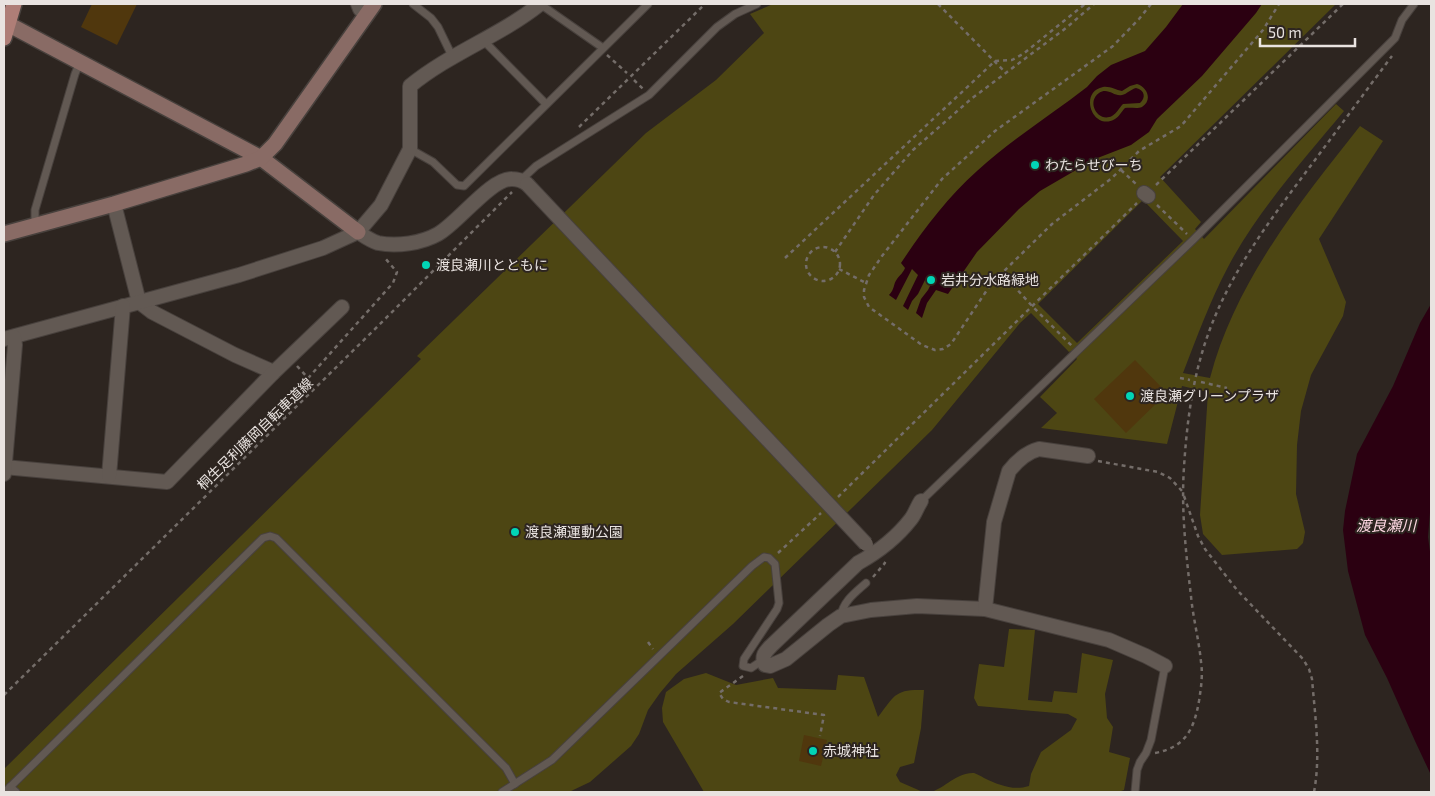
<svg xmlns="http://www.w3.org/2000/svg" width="1435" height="796" viewBox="0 0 1435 796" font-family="'Exo 2','Noto Sans JP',sans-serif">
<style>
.green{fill:#4d4613;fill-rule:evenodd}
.water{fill:#2b0011;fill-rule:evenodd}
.building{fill:#50370d}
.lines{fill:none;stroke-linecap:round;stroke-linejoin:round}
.lane-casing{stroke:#48413d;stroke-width:9}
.street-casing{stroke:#48413d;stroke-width:16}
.secondary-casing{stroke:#48413d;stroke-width:18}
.primary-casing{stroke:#48413d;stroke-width:18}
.path{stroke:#746d69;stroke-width:2.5;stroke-dasharray:4 4;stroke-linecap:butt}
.lane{stroke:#625953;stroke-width:7}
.street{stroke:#625953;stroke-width:14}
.secondary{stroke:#896b65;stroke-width:15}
.primary{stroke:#af7e77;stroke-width:15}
.street-bridge-casing{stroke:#48413d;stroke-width:16;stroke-linecap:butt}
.street-bridge{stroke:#625953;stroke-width:14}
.poi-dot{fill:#01d5b6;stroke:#2d2520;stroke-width:2}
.labels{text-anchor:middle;stroke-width:4;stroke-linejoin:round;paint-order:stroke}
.poi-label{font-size:14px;fill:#e9e3e0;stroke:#2d2520;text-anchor:start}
.street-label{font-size:14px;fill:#e9e3e0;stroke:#2d2520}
.water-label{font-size:15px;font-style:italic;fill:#fed7e2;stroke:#2d2520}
</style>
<rect width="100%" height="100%" fill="#2d2520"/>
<g class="green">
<path d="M773,4h563l-176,173 41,45 -6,7 9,10 132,-135 8,7c-39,47 -88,102 -116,156 -18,34 -31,70 -45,106l27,5c25,-96 90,-176 150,-252l23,15 -64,98 27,63 -3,14 -32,59 -10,36 -4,34 -1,49 9,38 -2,11 -6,6 -75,6 -19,-21 -3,-19 8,-123 -26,-6 -15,58 -126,-16 16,-15 -17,-16 37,-38 -6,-8 -2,1 -38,-39 -11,10 -88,107 -199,194 -57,50 -16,19 -12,17 -9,24 -8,12 -41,36 -21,10h-565v-23l417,-410 -4,-3 229,-223 70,-53 48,-47 -14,-19zM1143,200l40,41 -106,102 -39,-39z"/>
<path d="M1009,629l26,1 -7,70 24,2 2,-11 23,2 5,-40 31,7 -8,34 2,24 6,9 -4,25 21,6 -6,32 -6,2h-187c14,-4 26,-20 43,-19 3,1 7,3 10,5 15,7 29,13 45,8l2,-12 10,-22 30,-22 6,-11 -9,-5 -90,-8 -4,-8 5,-34 25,3z"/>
<path d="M706,673l30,12 37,-7 5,10 58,2 2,-15 26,2 14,40c17,-22 17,-28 46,-27l-3,38 -7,35 -14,4 -4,8 4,7 23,10h-219l-41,-70 -1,-14 4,-16 18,-13z"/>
</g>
<g class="water">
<path d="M1183,4h79l-6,9 -54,63 -45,43 -8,13 -18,13 -36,14 -55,32 -21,18 -42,43 -29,42 -12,-4 -9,13 -5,15 -6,-5 5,-14 7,-9 3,-6 -5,-6 -8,16 -6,7 -4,9 -5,-4 15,-31 -6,-6 -16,31 -7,-5c6,-6 4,-11 8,-16 3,-4 6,-6 8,-11l-4,-5c22,-33 46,-65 76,-92 34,-31 74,-56 110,-84l10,-11 14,-11 34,-14 21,-24zM1137,84c10,3 16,16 5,23 -5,2 -11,0 -17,1 -4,4 -6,9 -10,11 -22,13 -37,-27 -12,-32 7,-1 13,3 19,4l8,-5z"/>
<path d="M1136,88c9,2 10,10 4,15l-17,1c-4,4 -6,9 -11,12 -14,7 -26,-14 -13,-23 9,-6 15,4 23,2 5,-1 9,-6 14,-7z"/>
<polygon points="1431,304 1431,500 1428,537 1431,559 1431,775 1415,741 1387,678 1365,635 1348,571 1343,530 1345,511 1357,454 1393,386 1420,323"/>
</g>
<g class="building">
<polygon points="92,4 137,4 117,45 81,27"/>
<polygon points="1135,360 1167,393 1126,433 1094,399"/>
<polygon points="804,735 827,740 821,766 799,761"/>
</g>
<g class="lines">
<defs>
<g id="lane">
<polyline points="413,4 431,18 438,27 453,58"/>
<polyline points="540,4 603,48"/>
<polyline points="483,40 546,104"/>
<polyline points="410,149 433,162 457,185 464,186 648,4"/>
<polyline points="520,181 536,166 649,95 717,27 735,14 757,4"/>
<polyline points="35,225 35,210 75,74 80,62"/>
<polyline points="921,501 1193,240 1395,38 1402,20 1414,4"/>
<path d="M841,616c2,-15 15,-24 25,-33"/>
<polyline points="10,787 16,792"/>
<polyline points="5,792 263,538 270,536 276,538 506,768 515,784"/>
<polyline points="502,792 552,760 752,566 764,557 769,558 775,564 779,603 777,609 744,659 743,666 751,668 763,660"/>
<polyline points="1135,792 1137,770 1140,762 1146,753 1151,740 1165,666"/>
</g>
<g id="street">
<polyline points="358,4 360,9 366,14"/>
<polyline points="1144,193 1148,196"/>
<polyline points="114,204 139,302 152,312 235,355 269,370 273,373"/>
<path d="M358,232c6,4 13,9 20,11 19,4 44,0 60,-9 20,-11 53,-56 74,-55 5,0 11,2 15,5"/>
<path d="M4,339l235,-64 84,-27 35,-16 23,-27 29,-56v-63c40,-33 90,-50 130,-82"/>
<polyline points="4,467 167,482 273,373 342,307"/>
<polyline points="4,474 15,345 14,337"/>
<polyline points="109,476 123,306"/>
<path d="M921,501c-4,6 -6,13 -10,18 -14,18 -33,33 -53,44l-87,83c-6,6 -10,10 -6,19l5,1 16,-7 42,-34 13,-9 30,-6 46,-4 68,3 124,31 37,16 19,10"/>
<path d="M985,609l9,-87 15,-51c8,-10 18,-19 30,-22l49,7"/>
</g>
<g id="secondary">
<polyline points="4,22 261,158 358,232"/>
<polyline points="4,234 114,204 246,164 261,158 275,144 374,4"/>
</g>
<polyline id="primary" points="4,38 14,4"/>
</defs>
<use href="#lane" class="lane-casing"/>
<use href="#street" class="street-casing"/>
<use href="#secondary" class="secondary-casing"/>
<use href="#primary" class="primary-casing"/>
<g class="path">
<polyline points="938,4 1006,73"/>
<polyline points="1151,4 1139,19 1113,46 995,131 942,179 882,256 869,275 864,290 864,297 869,307 922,345 935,350 943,349 951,344 991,284 1002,273 1052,224 1112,178 1139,151 1181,126 1263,30 1279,4"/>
<polyline points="607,55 627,73"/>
<polyline points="634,80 643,89"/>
<polyline points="579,127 705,4"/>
<polyline points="1121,170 1136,184"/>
<polyline points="1156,185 1343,4"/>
<polyline points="1157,205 1187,234"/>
<circle cx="823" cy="264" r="17"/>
<polyline points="835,252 874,195 913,150 971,99 1066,28 1094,4"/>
<polyline points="785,258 995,61 1012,60 1023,54 1085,4"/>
<polyline points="839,269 864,282"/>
<polyline points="1002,273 1033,307 1072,346"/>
<polyline points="297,366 308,378"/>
<polyline points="1180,378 1190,380"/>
<polyline points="1201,382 1227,388"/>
<polyline points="284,419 286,411 292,398 310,376 393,283 397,272 384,257"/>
<polyline points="1098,461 1158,472 1170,478 1182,491"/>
<path d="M1184,496l14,40 7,13 32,41 66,69 6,10 3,10c3,37 9,76 2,113"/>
<polyline points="838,497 1137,203"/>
<polyline points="778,553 821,513"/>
<polyline points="873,577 885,563 883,562"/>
<polyline points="648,642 653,649"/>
<polyline points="743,676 719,693 723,699 729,702 824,715 820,736"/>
<polyline points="4,695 377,327 512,192"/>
<path d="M1155,753c31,-6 39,-24 44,-52 2,-13 4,-26 2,-39 -2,-22 -8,-44 -10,-66 -5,-42 -10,-86 -7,-129 3,-47 9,-93 26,-138 21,-56 57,-105 93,-153 30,-40 59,-80 89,-120"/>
</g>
<use href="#lane" class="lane"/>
<use href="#street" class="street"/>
<use href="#secondary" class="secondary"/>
<use href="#primary" class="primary"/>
<defs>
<polyline id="street-bridge" points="527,184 866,544"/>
</defs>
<use href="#street-bridge" class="street-bridge-casing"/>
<use href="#street-bridge" class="street-bridge"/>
</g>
<g class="poi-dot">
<circle cx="1035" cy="165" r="5"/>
<circle cx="426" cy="265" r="5"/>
<circle cx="931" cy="280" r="5"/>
<circle cx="1130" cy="396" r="5"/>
<circle cx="515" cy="532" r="5"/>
<circle cx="813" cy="751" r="5"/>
</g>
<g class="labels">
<g class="poi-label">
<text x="1045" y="170">わたらせびーち</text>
<text x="436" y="270">渡良瀬川とともに</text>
<text x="941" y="285">岩井分水路緑地</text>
<text x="1140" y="401">渡良瀬グリーンプラザ</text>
<text x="525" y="537">渡良瀬運動公園</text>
<text x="823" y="756">赤城神社</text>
</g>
<g class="street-label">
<text transform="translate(255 434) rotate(-44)" y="5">桐生足利藤岡自転車道線</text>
</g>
<g class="water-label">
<text x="1386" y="531">渡良瀬川</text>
</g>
</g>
<rect width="1435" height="796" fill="none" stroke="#e9e3e0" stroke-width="10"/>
<path d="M1260 38v8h95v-8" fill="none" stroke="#e9e3e0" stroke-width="2.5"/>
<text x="1268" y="38" font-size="15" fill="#e9e3e0" stroke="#2d2520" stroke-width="4" paint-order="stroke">50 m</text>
</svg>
